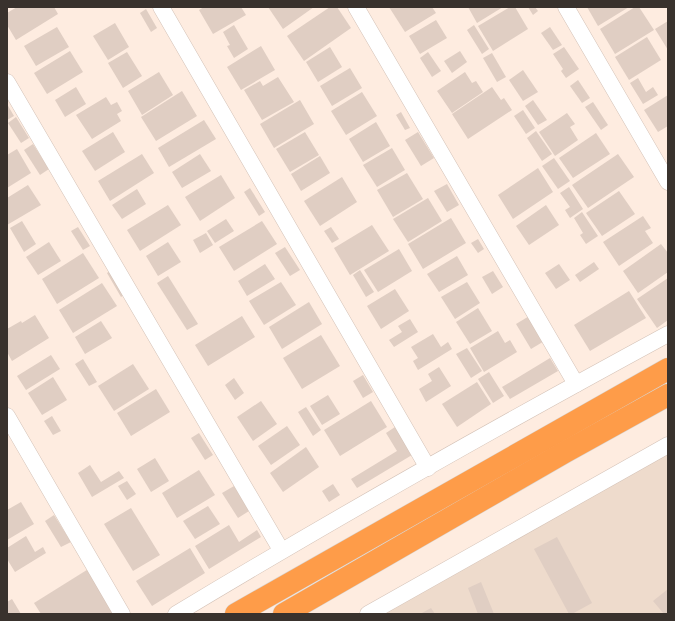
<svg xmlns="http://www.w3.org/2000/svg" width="675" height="621" viewBox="0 0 675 621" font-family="'Varela Round',sans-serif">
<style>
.commercial{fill:#eedbcc}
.building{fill:#e0cec3}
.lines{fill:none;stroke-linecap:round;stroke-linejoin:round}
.street-casing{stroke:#d4c2b7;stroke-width:17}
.highway-casing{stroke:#d7d6d5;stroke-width:23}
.street{stroke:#fff;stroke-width:16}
.highway{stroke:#fe9c49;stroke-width:22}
</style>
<rect width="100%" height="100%" fill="#feece0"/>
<polygon class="commercial" points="668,445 668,614 368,614"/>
<g class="building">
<polygon points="17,7 54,7 58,14 16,40 7,25 7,13"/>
<polygon points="204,7 241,7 246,15 213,34 199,10"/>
<polygon points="268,7 314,7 283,29"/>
<polygon points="330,7 337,7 351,28 304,61 287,36"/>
<polygon points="389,7 432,7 436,13 405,32"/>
<polygon points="468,7 503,7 477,23"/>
<polygon points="510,7 515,7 528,29 493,51 478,26"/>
<polygon points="528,7 535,7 538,11 533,15"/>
<polygon points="587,7 629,7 598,26"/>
<polygon points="635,7 639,7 654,30 615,54 600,29"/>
<polygon points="146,9 157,28 151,32 140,13"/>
<polygon points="436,20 447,38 420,54 409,36"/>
<polygon points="668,21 668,50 655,29"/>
<polygon points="115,23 129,47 108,60 93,36"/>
<polygon points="234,25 248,49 234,58 227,46 230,45 223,32"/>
<polygon points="474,25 489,49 482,54 467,30"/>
<polygon points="57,27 69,47 36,66 24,46"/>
<polygon points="550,27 562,45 553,50 541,33"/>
<polygon points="647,37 661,60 629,80 615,57"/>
<polygon points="261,46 275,70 241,90 227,67"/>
<polygon points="330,47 342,67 318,82 306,62"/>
<polygon points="564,47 579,69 566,78 561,71 563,69 553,54"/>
<polygon points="70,51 83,72 47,94 34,73"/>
<polygon points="460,51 467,62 452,73 444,61"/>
<polygon points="127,52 142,76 123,88 108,63"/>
<polygon points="428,52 441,71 432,77 420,58"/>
<polygon points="492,53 506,77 497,82 483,58"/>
<polygon points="350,68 362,88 332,106 320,86"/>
<polygon points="523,70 538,92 523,101 509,80"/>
<polygon points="159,72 173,95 142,115 128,91"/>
<polygon points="465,72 472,83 476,81 483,92 452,113 437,91"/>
<polygon points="278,77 294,102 262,120 244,90 260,81 263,86"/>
<polygon points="638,78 646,92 653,87 658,95 643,104 630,83"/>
<polygon points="578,80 590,98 582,103 570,86"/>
<polygon points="76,87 86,104 65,117 55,100"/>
<polygon points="492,87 501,100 504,98 512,110 468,139 452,114"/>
<polygon points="182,91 197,116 156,141 141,117"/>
<polygon points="362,92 377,116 346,135 331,111"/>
<polygon points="668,95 668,126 658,132 644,110"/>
<polygon points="106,97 111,105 117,102 122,111 117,114 121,121 92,139 76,115"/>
<polygon points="300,100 314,124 274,148 260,124"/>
<polygon points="533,100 547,120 538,125 525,106"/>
<polygon points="593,102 608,125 601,130 585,107"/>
<polygon points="7,104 14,116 7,120"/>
<polygon points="523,110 535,128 526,134 514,116"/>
<polygon points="401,112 410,128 405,130 396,115"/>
<polygon points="567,113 575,124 570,127 578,140 555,156 539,132"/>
<polygon points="16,117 29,138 21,143 8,123"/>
<polygon points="204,120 216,139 169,167 158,148"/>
<polygon points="376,122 390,146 363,162 349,139"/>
<polygon points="536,131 552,154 542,161 527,138"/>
<polygon points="113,132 125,152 95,171 82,151"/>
<polygon points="305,132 319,155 290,172 276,149"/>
<polygon points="418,132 434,158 421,166 405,140"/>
<polygon points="596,133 610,154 573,178 559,158"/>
<polygon points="33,144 49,169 40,175 24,150"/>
<polygon points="392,148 405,170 377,187 363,165"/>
<polygon points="17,149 31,173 7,188 7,155"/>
<polygon points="142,154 154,173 110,201 98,181"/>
<polygon points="200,154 211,171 182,188 172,172"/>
<polygon points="618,154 634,177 588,208 572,185"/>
<polygon points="320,156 330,173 301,191 291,174"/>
<polygon points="554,158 570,181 558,189 542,166"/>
<polygon points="538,168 553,192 513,219 498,195"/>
<polygon points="407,173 423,199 393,217 377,190"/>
<polygon points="221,175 235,198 200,221 185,197"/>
<polygon points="342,177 357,202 320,226 304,201"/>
<polygon points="447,184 459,205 447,212 434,191"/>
<polygon points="28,185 41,205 7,225 7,198"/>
<polygon points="569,187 583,209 570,218 565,210 570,207 560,193"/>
<polygon points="250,188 265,212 259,216 244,192"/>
<polygon points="137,189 146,204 122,219 112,205"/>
<polygon points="619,191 635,214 602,236 586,213"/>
<polygon points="428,198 442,221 408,242 393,219"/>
<polygon points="168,205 181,225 140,251 127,230"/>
<polygon points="546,205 559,225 529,245 516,226"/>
<polygon points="582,212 598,236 586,244 580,235 583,233 574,218"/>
<polygon points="643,216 651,228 645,231 653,243 619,266 603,242"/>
<polygon points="451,218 466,243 423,269 408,244"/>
<polygon points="226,219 234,231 215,243 207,231"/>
<polygon points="22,221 36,244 24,252 10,228"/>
<polygon points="262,221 277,244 234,271 219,247"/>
<polygon points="372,225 389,251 350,275 334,248"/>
<polygon points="78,227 90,246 83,250 71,231"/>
<polygon points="331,227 339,239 332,243 324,231"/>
<polygon points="206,233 213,245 200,253 193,240"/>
<polygon points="478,239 484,249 478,253 471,243"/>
<polygon points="49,242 61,261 38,275 26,257"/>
<polygon points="168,242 181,262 158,276 146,256"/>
<polygon points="661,244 668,253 668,272 638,293 623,271"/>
<polygon points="285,247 300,270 290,276 275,253"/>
<polygon points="399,249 412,271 378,292 364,270"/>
<polygon points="83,253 99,278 57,304 42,279"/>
<polygon points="457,256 468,275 439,292 427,274"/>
<polygon points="594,262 599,269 580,282 575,275"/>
<polygon points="265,264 275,279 247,296 238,281"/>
<polygon points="559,264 570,280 556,289 545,273"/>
<polygon points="113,269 128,292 121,297 107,273"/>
<polygon points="360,270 374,292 366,297 353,275"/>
<polygon points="493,271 503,287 492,294 482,277"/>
<polygon points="168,276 198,324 187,330 157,283"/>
<polygon points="668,278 668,320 657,328 637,299"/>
<polygon points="281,282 296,305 264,325 249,301"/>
<polygon points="467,282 480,303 455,319 441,297"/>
<polygon points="102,283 117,306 73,333 59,310"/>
<polygon points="395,289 409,311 381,329 367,306"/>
<polygon points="629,291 646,318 590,351 574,325"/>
<polygon points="309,302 322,324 282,349 269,327"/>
<polygon points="478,308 492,331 470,344 456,322"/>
<polygon points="35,315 49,338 12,361 7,352 7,329 21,321 22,323"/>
<polygon points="531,315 546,340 531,349 516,324"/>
<polygon points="242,316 255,337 208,366 195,345"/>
<polygon points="410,319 418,332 394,347 389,340 402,332 398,326"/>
<polygon points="101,321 112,338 85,354 75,337"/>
<polygon points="498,331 505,343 510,340 517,352 484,372 470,348"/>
<polygon points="433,334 441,347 448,342 452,349 418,370 413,361 418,358 411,347"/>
<polygon points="321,335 340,366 302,389 283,358"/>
<polygon points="467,348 482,371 471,378 456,354"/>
<polygon points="51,355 60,369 26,390 17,376"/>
<polygon points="550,358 558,371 510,399 502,387"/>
<polygon points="83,359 97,382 89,386 75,364"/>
<polygon points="133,364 149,389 114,411 98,386"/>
<polygon points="439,367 451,386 426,402 419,389 432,381 428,374"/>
<polygon points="489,372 504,396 493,403 478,379"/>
<polygon points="363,375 373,392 363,398 353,381"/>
<polygon points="53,377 67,400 42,415 28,393"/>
<polygon points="234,378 244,393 235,400 225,385"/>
<polygon points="477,382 491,404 457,427 442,404"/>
<polygon points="156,389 170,412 131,436 117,413"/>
<polygon points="328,395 340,414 322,425 310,406"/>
<polygon points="261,401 277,424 253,441 237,417"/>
<polygon points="371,401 387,427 340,456 324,430"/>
<polygon points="306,407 321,430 313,436 298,412"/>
<polygon points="52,416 61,431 53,435 44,421"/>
<polygon points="287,426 300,445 271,465 258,446"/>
<polygon points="395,427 412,455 357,488 351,479 397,451 386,433"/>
<polygon points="199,433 213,455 205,460 191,438"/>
<polygon points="306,447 319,467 283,492 270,473"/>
<polygon points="155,458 169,481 151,492 137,469"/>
<polygon points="90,465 101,482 119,471 124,478 92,497 78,473"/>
<polygon points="199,470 215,495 177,518 162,493"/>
<polygon points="127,481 136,494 127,500 118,486"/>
<polygon points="333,484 340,495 329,502 322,491"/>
<polygon points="234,486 249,511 238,518 222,493"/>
<polygon points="21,502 34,524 7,540 7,510"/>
<polygon points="208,506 220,524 195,539 183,521"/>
<polygon points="131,508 160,555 133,571 104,524"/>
<polygon points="54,515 71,542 61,547 45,521"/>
<polygon points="229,525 239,542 257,530 261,537 209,569 195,546"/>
<polygon points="26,536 35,552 43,547 46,553 15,572 7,559 7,548"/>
<polygon points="557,537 592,603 572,614 569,614 534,549"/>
<polygon points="190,548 205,573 152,606 136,581"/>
<polygon points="90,568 118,614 41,614 34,603"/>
<polygon points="481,582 494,614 478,614 468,588"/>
<polygon points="668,589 668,614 664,614 653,601"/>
<polygon points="12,599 21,614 7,614 7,602"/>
<polygon points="431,608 435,614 420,614"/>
</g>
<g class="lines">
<defs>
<g id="street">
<polyline points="161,7 428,468"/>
<polyline points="356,7 576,384"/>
<polyline points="566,7 668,182"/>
<polyline points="7,82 281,550"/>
<polyline points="7,416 122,614"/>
<path d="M176,614c161,-97 326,-190 492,-280"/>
<polyline points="368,614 668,445"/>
</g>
<g id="highway">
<polyline points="236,614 668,369"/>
<polyline points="284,614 565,452 668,395"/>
</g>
</defs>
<use href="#street" class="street-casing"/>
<use href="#highway" class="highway-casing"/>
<use href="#street" class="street"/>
<use href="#highway" class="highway"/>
</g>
<rect width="675" height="621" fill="none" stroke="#39322d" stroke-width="16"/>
</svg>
